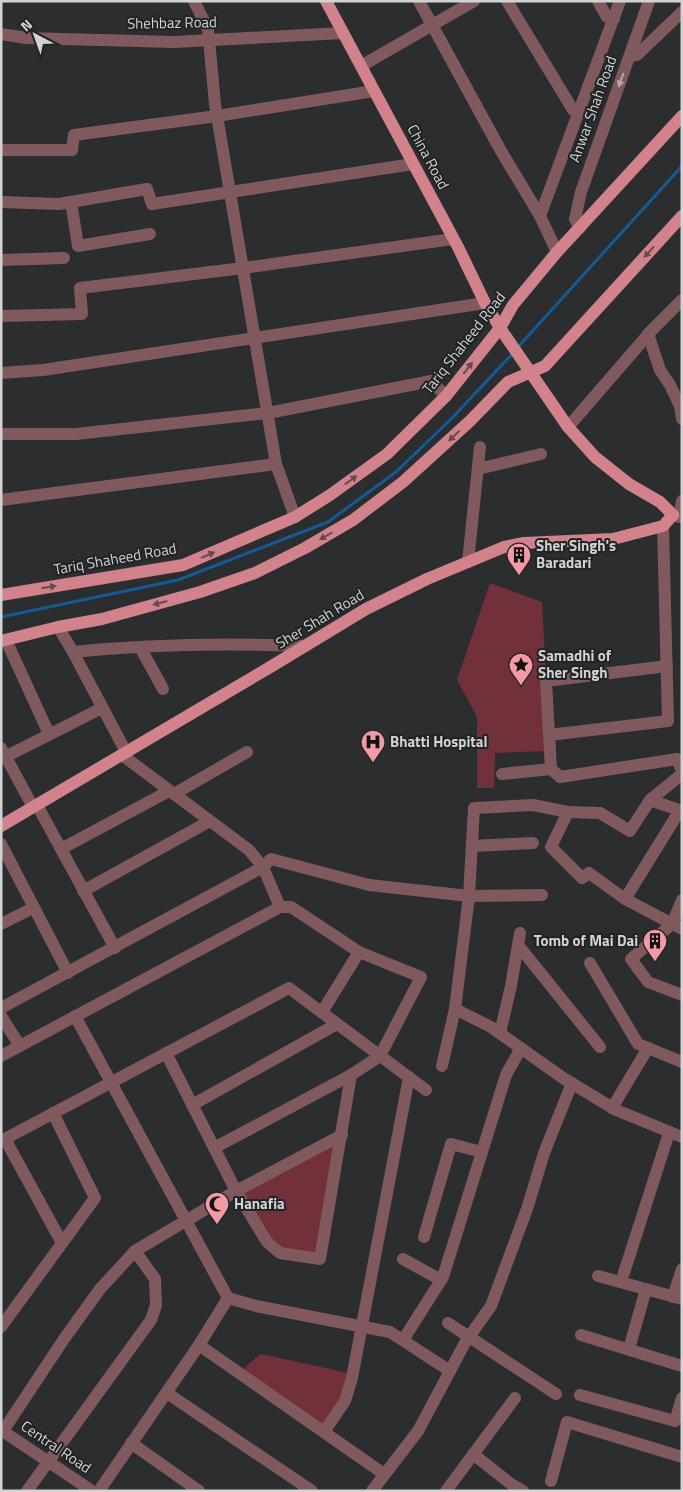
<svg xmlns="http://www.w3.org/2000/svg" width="683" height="1492" viewBox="0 0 683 1492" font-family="'Titillium Web',sans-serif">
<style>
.green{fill:#72303a}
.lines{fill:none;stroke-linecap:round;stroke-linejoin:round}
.stream{stroke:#155a94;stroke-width:3}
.minor{stroke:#7f595c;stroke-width:12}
.major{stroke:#d1828b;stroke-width:12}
.oneway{fill:#b4a8aa}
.oneway2{fill:#67494e}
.labels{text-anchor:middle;stroke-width:4;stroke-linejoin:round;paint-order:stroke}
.street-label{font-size:15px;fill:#d1d2d4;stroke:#212325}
.poi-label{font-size:15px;font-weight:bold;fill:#d1d2d4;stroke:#212325;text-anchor:start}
</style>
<rect width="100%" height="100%" fill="#2b2d2f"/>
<g class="green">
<polygon points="490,583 542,602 550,751 495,753 494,788 477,788 477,717 457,680"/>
<polygon points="342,1135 322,1256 280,1253 236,1191"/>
<polygon points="261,1354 353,1374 324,1432 240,1373 253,1360"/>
</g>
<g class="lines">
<g class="stream">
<polyline points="518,347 682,166"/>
<polyline points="1,617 178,580 328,522 396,472 453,417 514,352"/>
</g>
<g class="minor">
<polyline points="194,1 208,29 215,104 276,464 295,517"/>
<polyline points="419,1 501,151 540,216 557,252"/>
<polyline points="507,1 573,110 580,113"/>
<polyline points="598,1 607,17 614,19"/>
<polyline points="1,34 26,38 174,42 343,33"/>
<polyline points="630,56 637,55 682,12"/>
<polyline points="361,66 474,1"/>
<polyline points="1,150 72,150 74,135 217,116 374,91"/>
<polyline points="1,202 59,204 147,189 152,204 413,164"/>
<polyline points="71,202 78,246 150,234"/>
<polyline points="540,216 620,1"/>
<polyline points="580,228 575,219 581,192 649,1"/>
<polyline points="1,260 64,258"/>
<polyline points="1,316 82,314 80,288 243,268 453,239"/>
<polyline points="648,334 660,370 670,385 680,406 682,419"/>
<polyline points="1,373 43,370 485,303"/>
<polyline points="568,427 652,330 682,300"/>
<polyline points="1,434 76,434 268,413 431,381 446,396"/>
<polyline points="478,469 541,454"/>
<polyline points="1,500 276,464"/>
<polyline points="679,517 682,501"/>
<polyline points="468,562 480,447"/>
<path d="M58,627l15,25c77,-8 154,-9 232,-6"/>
<polyline points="6,640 49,734"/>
<polyline points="140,647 163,689"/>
<polyline points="73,652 126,752"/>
<polyline points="549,735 668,721 663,526"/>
<polyline points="1,748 33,807"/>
<polyline points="122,755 249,850 263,867 271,859 369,885 469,896 542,895"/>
<polyline points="1,759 102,708"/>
<polyline points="551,769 560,777 677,759 682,771"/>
<polyline points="502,774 551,769 546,681 667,666"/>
<polyline points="174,794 247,752"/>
<polyline points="650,800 682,811"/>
<polyline points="37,805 115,948"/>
<polyline points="568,812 551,847 582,878 589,873 625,899 677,815"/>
<polyline points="1,844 68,973"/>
<polyline points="472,846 533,843"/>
<polyline points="61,849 169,791"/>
<polyline points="83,891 210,821"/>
<polyline points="625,899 682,929"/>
<polyline points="682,900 672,924 631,959 648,982 682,995"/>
<polyline points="280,907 291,907 359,952"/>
<polyline points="1,924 33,908"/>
<polyline points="518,945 600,1047"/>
<polyline points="590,963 638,1044 648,1048 612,1108"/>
<polyline points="1,1008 263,867 280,907 1,1056"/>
<polyline points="455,1009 491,1027 563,1078 616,1110 682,1137"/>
<polyline points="322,1012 359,952 421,977 382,1052"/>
<polyline points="1,1016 20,1046"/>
<polyline points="75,1016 228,1298"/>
<polyline points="500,1033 511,986 520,933"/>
<polyline points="648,1048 682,1062"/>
<polyline points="166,1053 236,1191 267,1242 280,1253 320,1259 351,1075"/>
<polyline points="442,1066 455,1009 469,896 474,808 533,805 568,812 600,813 630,831 650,800 682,774"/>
<polyline points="192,1105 337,1024"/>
<polyline points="5,1139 62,1243"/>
<polyline points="1,1141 289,988 426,1090"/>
<polyline points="214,1148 351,1075 380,1056"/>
<polyline points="424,1237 451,1144 482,1152"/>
<polyline points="403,1259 441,1280"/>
<polyline points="598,1276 682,1299"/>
<polyline points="621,1282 669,1133"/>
<polyline points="673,1297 682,1269"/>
<polyline points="448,1323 556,1394"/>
<polyline points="1,1327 95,1198 53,1113"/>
<polyline points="581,1335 682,1366"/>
<polyline points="403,1340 443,1277 506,1075 521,1048"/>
<polyline points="199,1345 384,1474"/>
<polyline points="629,1349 646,1289"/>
<polyline points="450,1371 466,1341 491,1306 527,1209 544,1153 572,1083"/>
<polyline points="167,1393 312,1491"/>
<polyline points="580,1395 675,1421 682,1398"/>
<polyline points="1,1430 92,1491"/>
<polyline points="3,1431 64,1339 100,1289 135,1251 236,1191 342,1135"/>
<polyline points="324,1432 345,1401 352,1378 409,1077"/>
<polyline points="131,1443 199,1491"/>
<polyline points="473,1454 511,1484 523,1491"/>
<polyline points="551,1481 567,1422 682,1457"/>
<polyline points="27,1491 151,1320 156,1305 155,1279 135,1251"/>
<polyline points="99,1491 199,1345 228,1298 256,1306 390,1332 450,1371 418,1431 372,1491"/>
<polyline points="446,1491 515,1398"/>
</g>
<g class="major">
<polyline points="326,1 458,247 485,303 500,328 568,427 595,457 629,484 660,502 673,515"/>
<polyline points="1,595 183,565 295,517 330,495 387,454 446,396 500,328 513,305 557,252 682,116"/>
<polyline points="1,641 58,627 102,619 200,592 255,573 305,548 353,520 403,482 470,421 508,382 545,366 682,216"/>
<polyline points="1,826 272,666 366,609 427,579 504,547 524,543 613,539 663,526 673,515"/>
</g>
</g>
<defs><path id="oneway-solid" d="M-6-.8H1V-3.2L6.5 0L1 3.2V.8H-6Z" transform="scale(1.25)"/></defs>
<use class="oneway" href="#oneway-solid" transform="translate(621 80) rotate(110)"/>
<g class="oneway2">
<use href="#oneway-solid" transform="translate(649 252) rotate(132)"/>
<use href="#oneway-solid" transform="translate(468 368) rotate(-52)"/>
<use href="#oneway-solid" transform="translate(454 436) rotate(137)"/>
<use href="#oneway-solid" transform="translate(351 480) rotate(-36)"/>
<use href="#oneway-solid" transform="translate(326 536) rotate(150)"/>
<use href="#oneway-solid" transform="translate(208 555) rotate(-23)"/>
<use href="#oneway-solid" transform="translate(49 587) rotate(-9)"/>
<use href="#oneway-solid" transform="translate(160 603) rotate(165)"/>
</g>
<defs>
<symbol id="building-pin" viewBox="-11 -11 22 30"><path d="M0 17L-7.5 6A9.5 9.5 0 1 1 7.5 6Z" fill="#f49aa4" stroke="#212325"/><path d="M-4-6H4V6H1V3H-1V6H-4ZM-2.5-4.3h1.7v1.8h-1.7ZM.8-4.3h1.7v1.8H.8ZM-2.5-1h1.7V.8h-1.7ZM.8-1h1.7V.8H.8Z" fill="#111"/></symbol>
<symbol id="sight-pin" viewBox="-11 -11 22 30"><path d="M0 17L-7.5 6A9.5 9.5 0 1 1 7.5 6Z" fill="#f49aa4" stroke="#212325"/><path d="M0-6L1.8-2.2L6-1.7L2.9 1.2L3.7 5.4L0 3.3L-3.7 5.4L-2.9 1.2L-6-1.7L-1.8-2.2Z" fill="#111"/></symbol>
<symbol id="hospital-pin" viewBox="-11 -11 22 30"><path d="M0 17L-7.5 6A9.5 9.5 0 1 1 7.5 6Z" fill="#f49aa4" stroke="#212325"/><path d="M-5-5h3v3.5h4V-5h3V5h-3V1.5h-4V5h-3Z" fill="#111"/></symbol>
<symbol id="mosque-pin" viewBox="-11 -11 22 30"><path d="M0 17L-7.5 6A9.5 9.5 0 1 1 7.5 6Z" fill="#f49aa4" stroke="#212325"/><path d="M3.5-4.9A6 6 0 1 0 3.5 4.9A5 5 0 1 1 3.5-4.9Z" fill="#111"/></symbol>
</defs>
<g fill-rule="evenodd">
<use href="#building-pin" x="505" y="541" width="28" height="38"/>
<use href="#sight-pin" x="507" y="651" width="28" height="38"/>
<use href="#hospital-pin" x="359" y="728" width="28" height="38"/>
<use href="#building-pin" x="641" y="927" width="28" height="38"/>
<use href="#mosque-pin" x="203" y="1190" width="28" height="38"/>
</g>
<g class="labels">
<g class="street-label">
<text transform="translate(172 23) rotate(-1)" y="5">Shehbaz Road</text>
<text transform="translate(593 109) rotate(-70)" y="5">Anwar Shah Road</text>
<text transform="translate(428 157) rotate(62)" y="5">China Road</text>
<text transform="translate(464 343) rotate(-52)" y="5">Tariq Shaheed Road</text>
<text transform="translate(115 559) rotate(-10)" y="5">Tariq Shaheed Road</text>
<text transform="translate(320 619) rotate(-31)" y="5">Sher Shah Road</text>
<text transform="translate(56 1447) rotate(34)" y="5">Central Road</text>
</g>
<g class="poi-label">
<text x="536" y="551">Sher Singh's<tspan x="536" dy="17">Baradari</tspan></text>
<text x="538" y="661">Samadhi of<tspan x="538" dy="17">Sher Singh</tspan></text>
<text x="390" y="747">Bhatti Hospital</text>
<text x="638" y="946" text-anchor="end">Tomb of Mai Dai</text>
<text x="234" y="1209">Hanafia</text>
</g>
</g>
<rect width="683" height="1492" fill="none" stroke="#d1d2d4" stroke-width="5"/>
<g transform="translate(35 35) rotate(319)" stroke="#212325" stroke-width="4" paint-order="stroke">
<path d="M0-4L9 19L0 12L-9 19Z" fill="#d1d2d4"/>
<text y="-8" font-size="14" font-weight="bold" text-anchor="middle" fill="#d1d2d4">N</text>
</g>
</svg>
